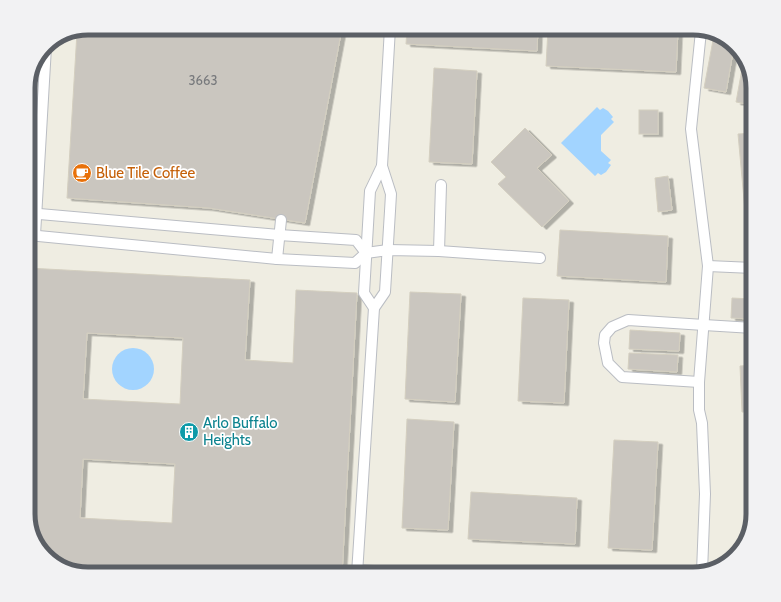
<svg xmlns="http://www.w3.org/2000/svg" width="781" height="602" viewBox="0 0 781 602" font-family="Cabin,sans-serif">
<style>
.water{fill:#a2d4ff}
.building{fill:#cac6bf;stroke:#d4cfc0;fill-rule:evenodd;filter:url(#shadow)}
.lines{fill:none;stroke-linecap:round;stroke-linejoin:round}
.lane-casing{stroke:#babdc3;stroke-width:12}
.lane{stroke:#fff;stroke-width:10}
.labels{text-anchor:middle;stroke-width:3.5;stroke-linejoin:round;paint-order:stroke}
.number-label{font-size:13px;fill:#77797c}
.food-label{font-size:15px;fill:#c56008;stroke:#fff;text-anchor:start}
.culture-label{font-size:15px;fill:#0d838f;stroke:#fff;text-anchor:start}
.rim{fill:none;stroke:#5b5f65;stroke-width:5}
</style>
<defs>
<filter id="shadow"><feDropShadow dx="4.5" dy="2.5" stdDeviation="0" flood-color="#0004"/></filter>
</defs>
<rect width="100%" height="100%" fill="#efede2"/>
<g class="water">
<polygon points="597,107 600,110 603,108 608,111 613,117 611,119 614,122 601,135 601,151 611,160 608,163 611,165 606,172 601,175 598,173 595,176 561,143"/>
<circle cx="133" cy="369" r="21"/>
</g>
<g class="building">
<polygon points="88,28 342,28 305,223 209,208 67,198 77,32"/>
<polygon points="407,28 538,28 537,51 406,44"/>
<polygon points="548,28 631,28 678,30 676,72 546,66"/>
<polygon points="714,35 730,41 734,46 726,92 704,88"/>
<polygon points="744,58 747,62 753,88 753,105 736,102"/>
<polygon points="434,68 477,71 472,164 429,162"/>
<rect x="639" y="110" width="19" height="24"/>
<polygon points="525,128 552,155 537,168 569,201 542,227 498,184 506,177 491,162"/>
<polygon points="753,133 753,233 747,233 738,134"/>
<polygon points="668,176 672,210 658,212 655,178"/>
<polygon points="560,230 668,236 666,282 557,276"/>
<path d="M28,268l222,12 -5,80 48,3 3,-73 61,3 -15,281h-254l-37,-13 -17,-20 -6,-23zM87,333l96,5 -3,66 -97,-5zM83,459l92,5 -3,59 -92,-5z"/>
<polygon points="410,292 461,294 455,402 405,399"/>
<polygon points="523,298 569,300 564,403 518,401"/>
<polygon points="732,298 753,299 753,319 731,318"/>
<polygon points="630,330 680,333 679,351 629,349"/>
<polygon points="629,353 678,355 677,372 628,369"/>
<polygon points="753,365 753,412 742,412 740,366"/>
<polygon points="407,419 454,422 448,530 402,528"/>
<polygon points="750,432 753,433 753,514 744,539"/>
<polygon points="614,440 658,442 652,550 608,548"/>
<polygon points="471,492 577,498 575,544 468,539"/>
</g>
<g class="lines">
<defs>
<g id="lane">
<polyline points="701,31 691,129 708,266 699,382 699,410 702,423 705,494 702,572"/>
<polyline points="28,213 279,235 356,240 366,253"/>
<polyline points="28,235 277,259 355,263 366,253 388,250 439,251 540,258"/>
<polyline points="35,235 46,47"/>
<polyline points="439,251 441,185"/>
<polyline points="277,259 281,220"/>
<polyline points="708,266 753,268"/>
<polyline points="374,308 364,293 370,191 382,166"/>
<polyline points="699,382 622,377 608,363 604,343 605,335 612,327 628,320 704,325 753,328"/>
<polyline points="357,570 424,574"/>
<polyline points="357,574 374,308 385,292 390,211 391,194 382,166 390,28"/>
</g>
</defs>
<use href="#lane" class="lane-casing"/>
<use href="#lane" class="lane"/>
</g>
<defs>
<symbol id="cafe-disc" viewBox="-11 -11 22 22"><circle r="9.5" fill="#e8710a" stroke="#fff"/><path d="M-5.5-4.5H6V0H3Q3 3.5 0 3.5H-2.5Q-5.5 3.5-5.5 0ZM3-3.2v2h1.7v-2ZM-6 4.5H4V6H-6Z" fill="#fff"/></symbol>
<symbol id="building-disc" viewBox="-11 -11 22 22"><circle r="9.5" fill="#0f9aa8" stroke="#fff"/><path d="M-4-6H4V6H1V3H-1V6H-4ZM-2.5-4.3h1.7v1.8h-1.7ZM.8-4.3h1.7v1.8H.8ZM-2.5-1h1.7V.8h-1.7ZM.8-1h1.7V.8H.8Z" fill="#fff"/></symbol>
</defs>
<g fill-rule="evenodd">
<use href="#cafe-disc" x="71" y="162" width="22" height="22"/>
<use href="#building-disc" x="178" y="421" width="22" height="22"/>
</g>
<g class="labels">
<g class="number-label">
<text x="203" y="85">3663</text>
</g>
<g class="food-label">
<text x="96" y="178">Blue Tile Coffee</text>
</g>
<g class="culture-label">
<text x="203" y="428">Arlo Buffalo<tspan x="203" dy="17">Heights</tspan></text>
</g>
</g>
<path d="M0 0H781V602H0ZM88 35H693A53 53 0 0 1 746 88V514A53 53 0 0 1 693 567H88A53 53 0 0 1 35 514V88A53 53 0 0 1 88 35Z" fill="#f2f2f3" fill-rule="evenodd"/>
<path class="rim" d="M88 35H693A53 53 0 0 1 746 88V514A53 53 0 0 1 693 567H88A53 53 0 0 1 35 514V88A53 53 0 0 1 88 35Z"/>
</svg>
